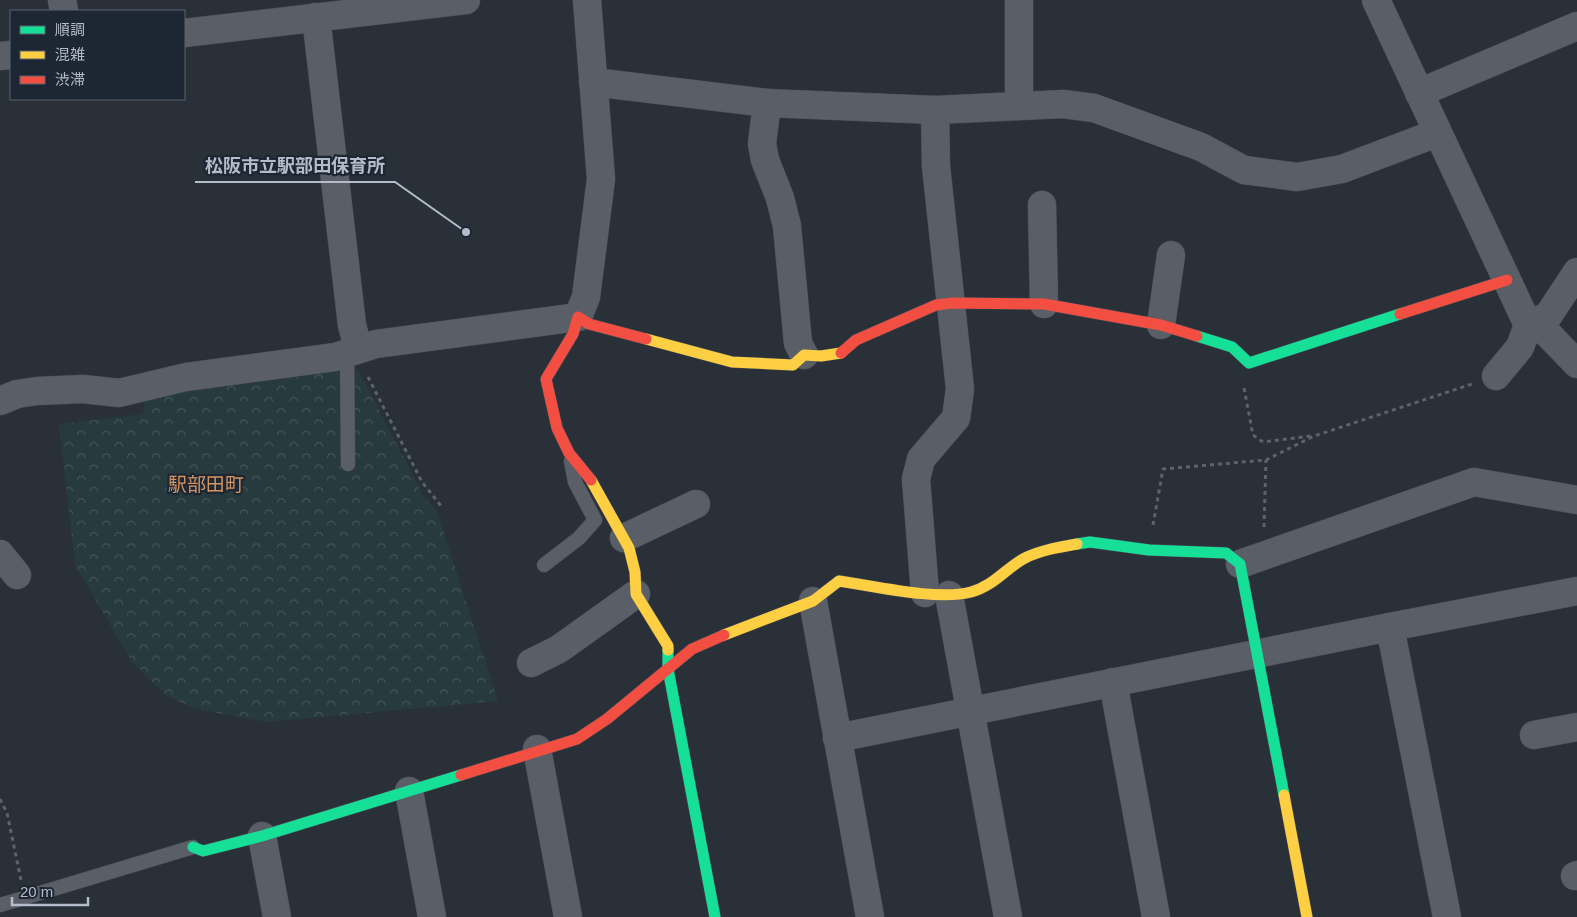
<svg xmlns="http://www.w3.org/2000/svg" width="1577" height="917" viewBox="0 0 1577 917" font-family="Helvetica,'Noto Sans JP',sans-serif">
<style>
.forest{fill:url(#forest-crowns)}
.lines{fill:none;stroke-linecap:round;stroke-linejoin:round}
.lane-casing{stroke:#484c53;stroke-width:15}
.street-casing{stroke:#484c53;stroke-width:29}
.fast-casing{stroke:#484c53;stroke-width:12}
.slow-casing{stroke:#484c53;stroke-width:12}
.jam-casing{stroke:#484c53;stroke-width:12}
.path{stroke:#5d636a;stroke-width:3;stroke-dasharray:4 4;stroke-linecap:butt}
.lane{stroke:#5a5e66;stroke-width:14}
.street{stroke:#5a5e66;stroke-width:28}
.fast{stroke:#16e098;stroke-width:11}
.slow{stroke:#ffcf43;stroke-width:11}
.jam{stroke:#f24e42;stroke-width:11}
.labels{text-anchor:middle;stroke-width:4.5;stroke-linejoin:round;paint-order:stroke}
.quarter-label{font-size:19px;fill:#d59563;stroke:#1d2633}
.leader{fill:none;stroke:#b4bcc9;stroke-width:2}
.callout-dot{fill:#b4bcc9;stroke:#1d2633;stroke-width:2}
.callout-label{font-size:18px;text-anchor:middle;font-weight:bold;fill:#b4bcc9;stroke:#1d2633;stroke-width:4.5;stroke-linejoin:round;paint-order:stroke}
</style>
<defs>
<pattern id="forest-crowns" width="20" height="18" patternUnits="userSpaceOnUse" patternTransform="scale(1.25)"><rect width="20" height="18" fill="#273a3e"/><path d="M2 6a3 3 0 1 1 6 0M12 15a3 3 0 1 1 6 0" fill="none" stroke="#445559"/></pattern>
</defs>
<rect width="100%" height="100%" fill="#2a3038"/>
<polygon class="forest" points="355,364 424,497 437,511 498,701 267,722 196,709 167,696 132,662 75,565 59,424 143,414 146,391"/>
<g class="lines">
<defs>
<g id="lane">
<polyline points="347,352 348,464"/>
<polyline points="544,565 579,538 595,520 575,482 571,461"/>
<polyline points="0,905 193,847"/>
</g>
<g id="street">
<polyline points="62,0 64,11"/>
<polyline points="1019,0 1019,106"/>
<polyline points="1376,0 1528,325 1546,332 1577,364"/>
<polyline points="316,17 352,325 358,348"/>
<polyline points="184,33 466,0"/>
<polyline points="0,56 11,55"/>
<polyline points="593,82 767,103 935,110 1063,104 1094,108 1201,147 1244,170 1297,177 1342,169 1437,133"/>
<polyline points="1419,93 1577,26"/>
<polyline points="767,103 762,144 765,160 780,198 787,226 798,343 804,355"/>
<polyline points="1042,205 1044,304"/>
<polyline points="1161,325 1171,255"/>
<polyline points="1496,376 1520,347 1528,325 1548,316 1577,272"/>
<polyline points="0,401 17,394 37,391 83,389 119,393 186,377 335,357 376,344 578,317 586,297 601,179 587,0"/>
<polyline points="624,538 696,504"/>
<polyline points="0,554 17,575"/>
<polyline points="1240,564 1474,482 1577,500"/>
<polyline points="925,593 916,479 921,459 956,418 960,389 936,166 935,110"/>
<polyline points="949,595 1008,917"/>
<polyline points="813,601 870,917"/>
<polyline points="1390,627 1447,917"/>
<polyline points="531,663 559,649 636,594"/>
<polyline points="1113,682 1156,917"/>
<polyline points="1534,735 1577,727"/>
<polyline points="837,738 1390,627 1577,591"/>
<polyline points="537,749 568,917"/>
<polyline points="409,791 432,917"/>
<polyline points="262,836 277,917"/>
<polyline points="1575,876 1577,875"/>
</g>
<g id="fast">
<polyline points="1197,336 1232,347 1249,363 1400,314"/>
<polyline points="1077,544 1090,542 1149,550 1226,553 1240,564 1284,795"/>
<polyline points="668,650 668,669 715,917"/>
<polyline points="193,847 203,851 262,836 461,775"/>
</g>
<g id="slow">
<polyline points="646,339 732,362 793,365 804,355 821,356 841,353"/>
<polyline points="591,480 629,548 635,572 636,594 668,646 668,650"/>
<path d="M724,635l89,-34 26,-20c36,5 98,20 132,11 23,-6 36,-25 54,-34 16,-8 35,-11 52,-14"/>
<polyline points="1284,795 1307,917"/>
</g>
<g id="jam">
<polyline points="1400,314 1507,280"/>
<polyline points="841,353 856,340 936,305 952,303 1044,304 1161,325 1197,336"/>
<polyline points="591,480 569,453 557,428 546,379 573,334 578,317 589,324 646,339"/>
<polyline points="461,775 577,739 607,719 692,649 724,635"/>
</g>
</defs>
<use href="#lane" class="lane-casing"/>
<use href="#street" class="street-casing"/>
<use href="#fast" class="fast-casing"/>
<use href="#slow" class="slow-casing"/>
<use href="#jam" class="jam-casing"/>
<g class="path">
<polyline points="368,377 422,482 442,507"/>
<polyline points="1244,388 1253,435 1263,442 1311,436"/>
<polyline points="1153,525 1163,469 1266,460 1314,436 1472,384"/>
<polyline points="1264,527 1266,460"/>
<polyline points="0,799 7,813 21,880"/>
</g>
<use href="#lane" class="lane"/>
<use href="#street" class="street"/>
<use href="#fast" class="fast"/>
<use href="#slow" class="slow"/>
<use href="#jam" class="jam"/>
</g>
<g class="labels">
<g class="quarter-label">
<text x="206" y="491">駅部田町</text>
</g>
</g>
<path class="leader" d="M466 232L395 182H195"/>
<circle class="callout-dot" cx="466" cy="232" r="5"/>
<g class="callout-label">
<text x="295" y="172">松阪市立駅部田保育所</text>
</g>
<rect x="10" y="10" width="175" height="90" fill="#1d2633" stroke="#59626f"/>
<rect x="20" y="26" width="25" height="8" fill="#16e098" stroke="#59626f"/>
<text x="55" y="35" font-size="15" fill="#b4bcc9">順調</text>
<rect x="20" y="51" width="25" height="8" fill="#ffcf43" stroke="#59626f"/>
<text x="55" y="60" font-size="15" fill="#b4bcc9">混雑</text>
<rect x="20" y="76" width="25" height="8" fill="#f24e42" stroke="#59626f"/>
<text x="55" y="85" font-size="15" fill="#b4bcc9">渋滞</text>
<path d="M12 897v8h76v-8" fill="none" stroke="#b4bcc9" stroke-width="2.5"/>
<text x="20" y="897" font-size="15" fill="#b4bcc9" stroke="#1d2633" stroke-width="4" paint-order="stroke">20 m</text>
</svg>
